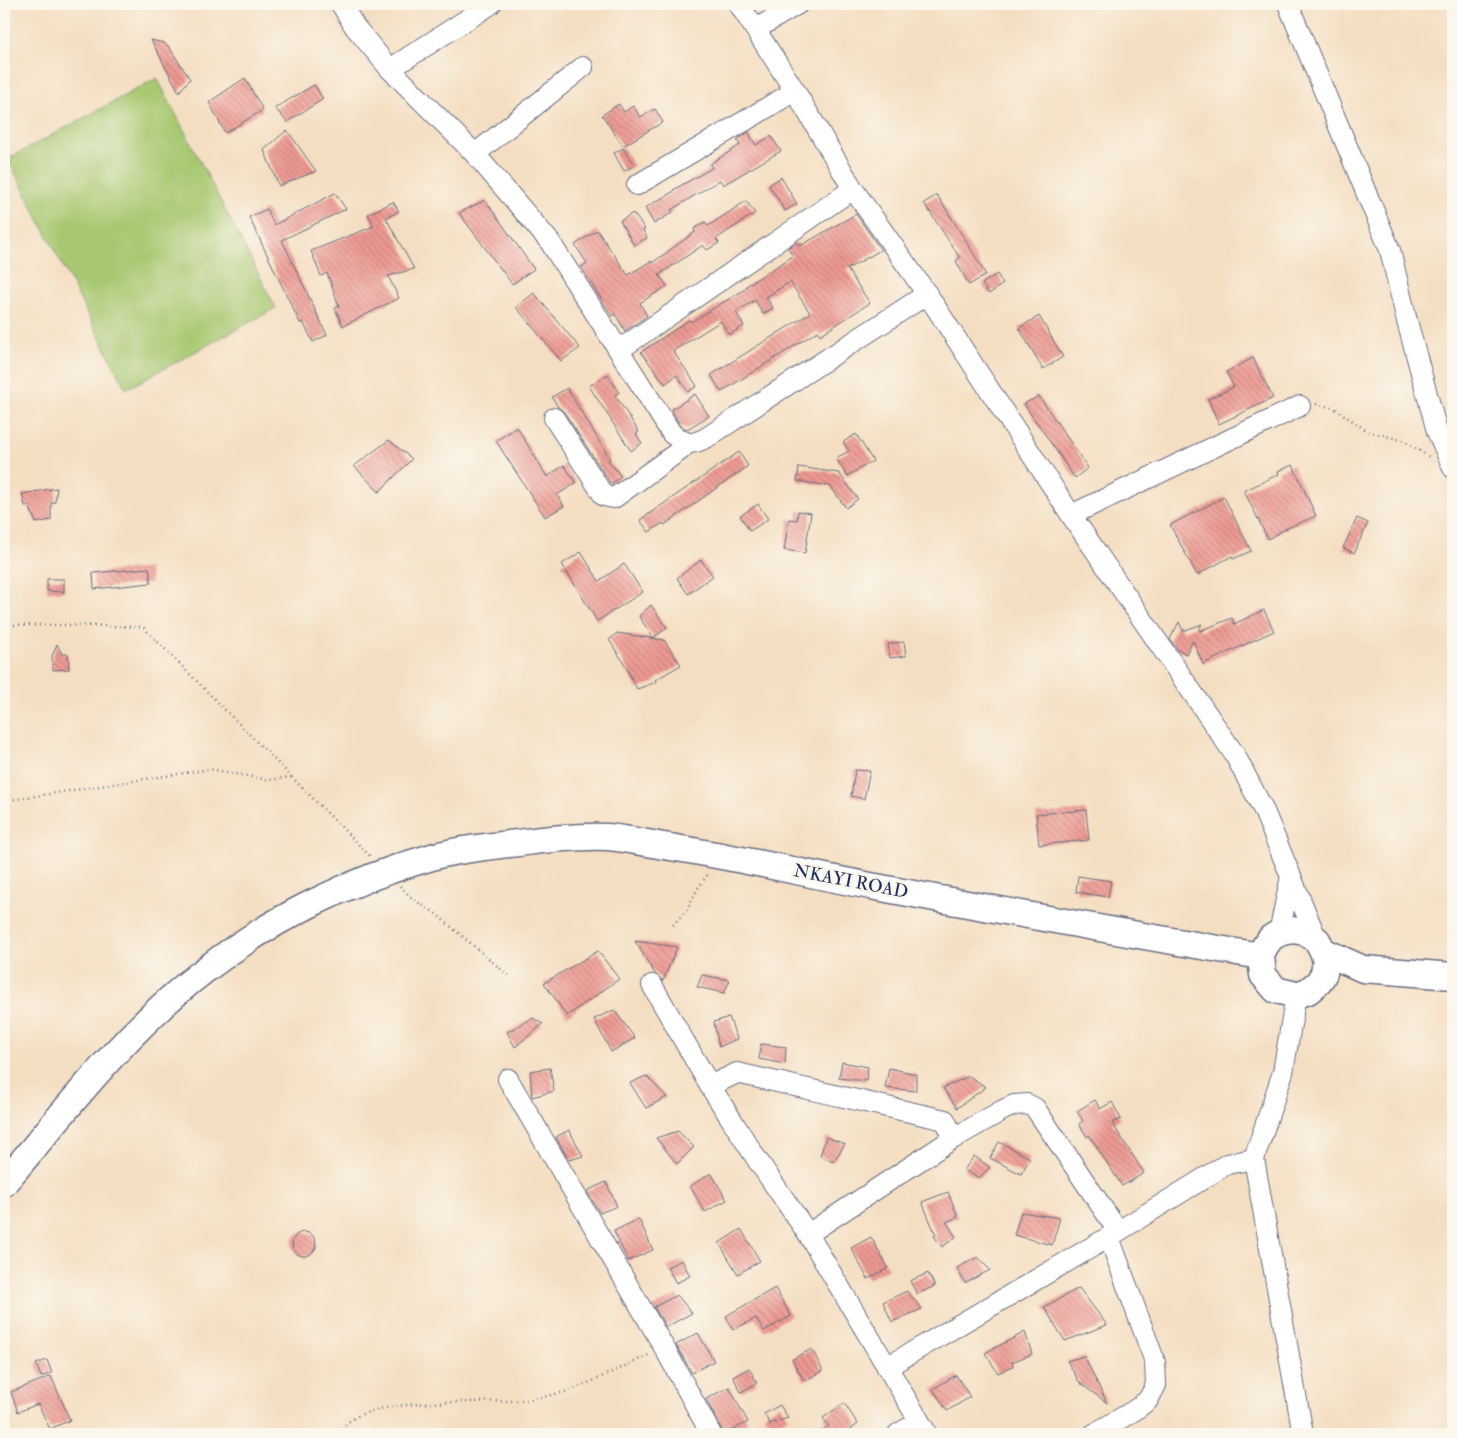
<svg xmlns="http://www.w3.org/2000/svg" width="1457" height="1438" viewBox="0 0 1457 1438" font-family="'IM FELL Double Pica',serif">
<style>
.garden{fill:#a7c870;stroke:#617c67}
.building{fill:url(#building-back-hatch)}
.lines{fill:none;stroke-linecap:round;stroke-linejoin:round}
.minor-casing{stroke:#676c81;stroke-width:22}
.major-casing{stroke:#676c81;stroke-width:29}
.path{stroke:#676c81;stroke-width:2.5;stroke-dasharray:1 4;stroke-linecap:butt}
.minor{stroke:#fff;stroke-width:20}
.major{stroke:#fff;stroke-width:26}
.labels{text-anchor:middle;stroke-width:5;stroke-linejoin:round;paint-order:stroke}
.street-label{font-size:18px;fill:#1b2f5e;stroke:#fbf7ec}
</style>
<defs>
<pattern id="building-back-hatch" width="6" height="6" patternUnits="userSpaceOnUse" patternTransform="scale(1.25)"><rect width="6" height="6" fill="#ef9a93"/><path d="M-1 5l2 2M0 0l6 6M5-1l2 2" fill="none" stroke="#c17e7b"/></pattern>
</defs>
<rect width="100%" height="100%" fill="#fbf7ec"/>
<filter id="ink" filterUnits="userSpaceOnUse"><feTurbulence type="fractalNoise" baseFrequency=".02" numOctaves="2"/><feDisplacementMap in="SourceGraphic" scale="10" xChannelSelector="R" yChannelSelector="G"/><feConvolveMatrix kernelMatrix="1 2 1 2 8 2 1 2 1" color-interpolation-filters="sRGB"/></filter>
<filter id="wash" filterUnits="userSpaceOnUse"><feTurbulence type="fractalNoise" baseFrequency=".0096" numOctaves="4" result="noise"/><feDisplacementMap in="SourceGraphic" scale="20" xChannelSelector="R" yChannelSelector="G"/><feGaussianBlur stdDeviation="1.12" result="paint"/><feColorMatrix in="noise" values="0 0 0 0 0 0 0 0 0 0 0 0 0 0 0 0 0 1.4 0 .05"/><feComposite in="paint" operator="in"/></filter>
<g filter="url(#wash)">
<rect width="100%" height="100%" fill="#f4dec1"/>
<polygon class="garden" points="157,78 276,308 126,389 8,159"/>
<g id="blocks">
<g class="building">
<polygon points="151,40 164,43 169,47 190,79 179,92"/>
<polygon points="245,78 263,110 225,133 209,102"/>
<polygon points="314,85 323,99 287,122 275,108"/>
<polygon points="619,104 624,112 633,106 640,117 655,109 663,122 623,146 602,115"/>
<polygon points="287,130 316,171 279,186 264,150"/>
<polygon points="748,132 756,145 771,136 781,151 723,185 720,180 671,210 673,212 654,224 645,208 674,191 673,190 712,168 710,164 740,145 737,140"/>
<polygon points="623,148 634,166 624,171 614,153"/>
<polygon points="781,177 797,204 785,211 769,185"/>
<polygon points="335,193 346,209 282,240 327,335 313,342 303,322 300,323 249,217 267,209 274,225"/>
<polygon points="937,195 966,241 986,275 969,285 956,261 960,258 924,203"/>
<polygon points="485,200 534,269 512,284 459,213"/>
<polygon points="746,201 755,213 716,239 719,243 707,250 703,245 659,275 667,286 640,303 647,316 625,331 615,314 612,316 581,267 587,263 575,245 597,230 628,275 651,261 652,263 695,232 694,229 705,222 708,226"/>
<polygon points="393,202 399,211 386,218 414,269 388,276 399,298 343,326 335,308 339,306 327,273 321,276 311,251 374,226 368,214"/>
<polygon points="633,213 645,229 643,230 647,238 634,245 620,221"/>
<polygon points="856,214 881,250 847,269 870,303 820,335 818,331 721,392 711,375 810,313 790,282 766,297 773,308 763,314 755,300 736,312 744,326 729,335 721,321 673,351 697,386 688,392 677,375 665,384 641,352 689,320 691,322 747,288 746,286 793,256 788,248 797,242 800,246"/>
<polygon points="997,274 1003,284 989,294 982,284"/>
<polygon points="534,293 580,348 561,361 516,307"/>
<polygon points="1039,316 1063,357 1043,369 1019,328"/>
<polygon points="1253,358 1273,398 1219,424 1208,399 1234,387 1226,372"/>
<polygon points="608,374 619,392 615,395 639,432 636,434 642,443 631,451 589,386"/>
<polygon points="567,388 610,459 608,460 621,476 611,484 564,412 558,407 552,397"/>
<polygon points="695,394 709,416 687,429 681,426 671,410"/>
<polygon points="1039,396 1088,468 1075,478 1024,404"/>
<polygon points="517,427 547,477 564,465 576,483 557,495 564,506 545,517 496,441"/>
<polygon points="856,434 873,461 847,476 836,458 849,451 843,442"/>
<polygon points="389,440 412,459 379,492 354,466"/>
<polygon points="739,452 748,466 664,525 663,523 649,532 640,520"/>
<polygon points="1293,465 1316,516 1285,529 1268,539 1244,491 1279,474 1278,471"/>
<polygon points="799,467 839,473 858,499 846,508 830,486 797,481"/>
<polygon points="57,488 55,502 51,503 51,520 36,523 29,506 25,506 22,494"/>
<polygon points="1224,497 1251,551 1233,559 1232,556 1197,575 1170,525"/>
<polygon points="758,504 768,519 750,531 740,516"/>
<polygon points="798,511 811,513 805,553 784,550 789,519 797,520"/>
<polygon points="1357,518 1368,523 1354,553 1343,548"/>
<polygon points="581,552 599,581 624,564 643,592 597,621 562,564"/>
<polygon points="701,560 713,576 688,594 677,578"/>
<polygon points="149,568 151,583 94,589 93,573"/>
<polygon points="47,579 64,579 64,592 47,591"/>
<polygon points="651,605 667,628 653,638 639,616"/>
<polygon points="1264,610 1274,631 1203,664 1193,641 1186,654 1177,649 1170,639 1179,622 1183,631 1202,624 1199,629 1200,631 1232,618 1234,624"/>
<polygon points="617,633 664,640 681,665 655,680 656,682 637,689 624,663 609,640"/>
<polygon points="904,642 906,656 890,658 888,644"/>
<polygon points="57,644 62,654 68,654 69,669 53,670 52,656"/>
<polygon points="855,770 870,771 864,799 851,796"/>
<polygon points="1086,810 1089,840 1039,845 1036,814"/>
<polygon points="1078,876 1111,881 1108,897 1076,892"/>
<polygon points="635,941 677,947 663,981 655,974"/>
<polygon points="598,951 619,979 567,1016 544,983"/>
<polygon points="702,975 730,980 724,993 697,987"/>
<polygon points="614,1010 635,1038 611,1052 594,1019"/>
<polygon points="729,1017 737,1039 719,1047 714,1022"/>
<polygon points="533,1018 543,1024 515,1047 507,1032"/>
<polygon points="761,1044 786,1047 785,1064 759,1059"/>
<polygon points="842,1062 868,1067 866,1081 839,1078"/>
<polygon points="550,1068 554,1091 532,1097 530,1071"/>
<polygon points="889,1068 916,1074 916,1091 885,1088"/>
<polygon points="646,1076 667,1097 646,1108 630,1083"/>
<polygon points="969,1076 986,1087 957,1108 943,1088"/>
<polygon points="1095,1100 1100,1109 1112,1102 1121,1119 1112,1123 1144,1173 1122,1186 1089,1135 1087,1137 1079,1124 1083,1121 1077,1111"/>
<polygon points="569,1130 583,1156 569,1160 556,1137"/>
<polygon points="678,1131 694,1147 677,1164 656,1138"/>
<polygon points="826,1137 845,1144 833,1162 820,1156"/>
<polygon points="999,1142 1030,1158 1021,1174 990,1158"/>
<polygon points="974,1156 990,1167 979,1178 964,1170"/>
<polygon points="711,1173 727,1200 705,1212 690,1186"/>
<polygon points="606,1182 617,1206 600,1213 587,1191"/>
<polygon points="948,1192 958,1217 946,1222 956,1237 942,1247 934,1236 936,1235 922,1202"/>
<polygon points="1021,1212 1060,1218 1052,1245 1014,1235"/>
<polygon points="639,1219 653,1250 628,1261 614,1231"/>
<polygon points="741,1229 760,1261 738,1274 719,1243"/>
<circle cx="304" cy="1244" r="12"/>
<polygon points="871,1237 888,1268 868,1279 851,1248"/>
<polygon points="978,1257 990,1270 965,1283 957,1268"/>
<polygon points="682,1260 690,1276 676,1283 667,1267"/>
<polygon points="928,1273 935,1286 917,1294 910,1281"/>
<polygon points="775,1288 791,1316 764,1331 756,1318 733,1330 726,1316"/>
<polygon points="1079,1288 1107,1325 1065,1341 1044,1307"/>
<polygon points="907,1291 922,1309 892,1322 883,1302"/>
<polygon points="677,1295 692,1313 666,1327 654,1307"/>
<polygon points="1025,1332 1032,1354 1012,1362 1013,1366 998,1373 985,1353"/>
<polygon points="698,1333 714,1361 692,1373 676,1345"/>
<polygon points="812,1349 823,1371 804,1381 792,1359"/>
<polygon points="1084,1356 1107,1403 1080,1383 1067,1361"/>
<polygon points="47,1360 52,1373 41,1377 36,1364"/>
<polygon points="749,1368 757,1383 741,1392 733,1377"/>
<polygon points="956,1375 970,1397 947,1411 933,1389"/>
<polygon points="51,1376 70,1420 50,1429 38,1404 18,1412 11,1392"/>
<polygon points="729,1387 748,1422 724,1434 706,1399"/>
<polygon points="844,1403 858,1424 844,1434 815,1434 829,1426 823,1418"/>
<polygon points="780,1405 788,1418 770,1424 764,1414"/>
</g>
</g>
</g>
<g filter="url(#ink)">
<use href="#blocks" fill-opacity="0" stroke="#676c81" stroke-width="1"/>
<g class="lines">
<defs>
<g id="minor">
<path d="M341,4l14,23 35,42 85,85 75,88 122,192c15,10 17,12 34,4l221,-144"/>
<polyline points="739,4 795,91 853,189 927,294 1071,515 1235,755 1264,811 1317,940"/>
<polyline points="1288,4 1390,250 1407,321 1437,431 1453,468"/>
<polyline points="756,29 798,4"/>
<polyline points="390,69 491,4"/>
<polyline points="475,154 583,67"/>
<polyline points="637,185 795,91"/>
<polyline points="619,350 853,189"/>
<polyline points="554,418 604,496 614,498 682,449 685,443"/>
<polyline points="1071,515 1300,406"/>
<polyline points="1279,933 1291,876"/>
<polyline points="652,985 710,1086 756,1158 808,1234 927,1434"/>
<polyline points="1296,995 1283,1072 1254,1159 1303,1434"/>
<polyline points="508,1079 665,1349 711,1434"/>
<polyline points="710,1086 737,1073 945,1120 954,1138"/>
<polyline points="808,1234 954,1138 1003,1110 1014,1105 1027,1104 1035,1108 1118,1231"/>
<polyline points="887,1367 1109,1237 1227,1164 1254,1159"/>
<polyline points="898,1434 919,1422"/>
<polyline points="1094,1434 1135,1410 1148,1400 1156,1385 1155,1362 1109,1237"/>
</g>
<g id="major">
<polyline points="1323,951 1326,962 1324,973 1319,982 1308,991 1296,995 1276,990 1263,975 1261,956 1265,946 1271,938 1279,933 1292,930 1305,932 1317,940 1323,951 1363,969 1453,976"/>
<path d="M4,1183c63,-74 123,-154 201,-213 67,-52 148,-91 230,-114 27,-7 55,-10 83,-13 29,-4 60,-7 90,-6 21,2 42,7 62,10 70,11 137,27 206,40 128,24 256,48 385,69"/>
</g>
</defs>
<use href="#minor" class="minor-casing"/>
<use href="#major" class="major-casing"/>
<g class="path">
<polyline points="1316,404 1334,408 1367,431 1405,441 1429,457"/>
<polyline points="4,625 69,625 143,627 370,856"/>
<polyline points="4,801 210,769 268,780 292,777"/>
<polyline points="400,886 413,899 435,913 509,976"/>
<polyline points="673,925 687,910 698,888 708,874"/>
<path d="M341,1434c8,-42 156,-28 191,-35 13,-3 28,-5 41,-10 26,-10 51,-23 76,-34"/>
</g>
<use href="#minor" class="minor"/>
<use href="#major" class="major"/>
</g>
</g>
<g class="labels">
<g class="street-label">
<text transform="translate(851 881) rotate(11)" y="6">NKAYI ROAD</text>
</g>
</g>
<rect width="1457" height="1438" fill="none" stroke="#fbf7ec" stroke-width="20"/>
</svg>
